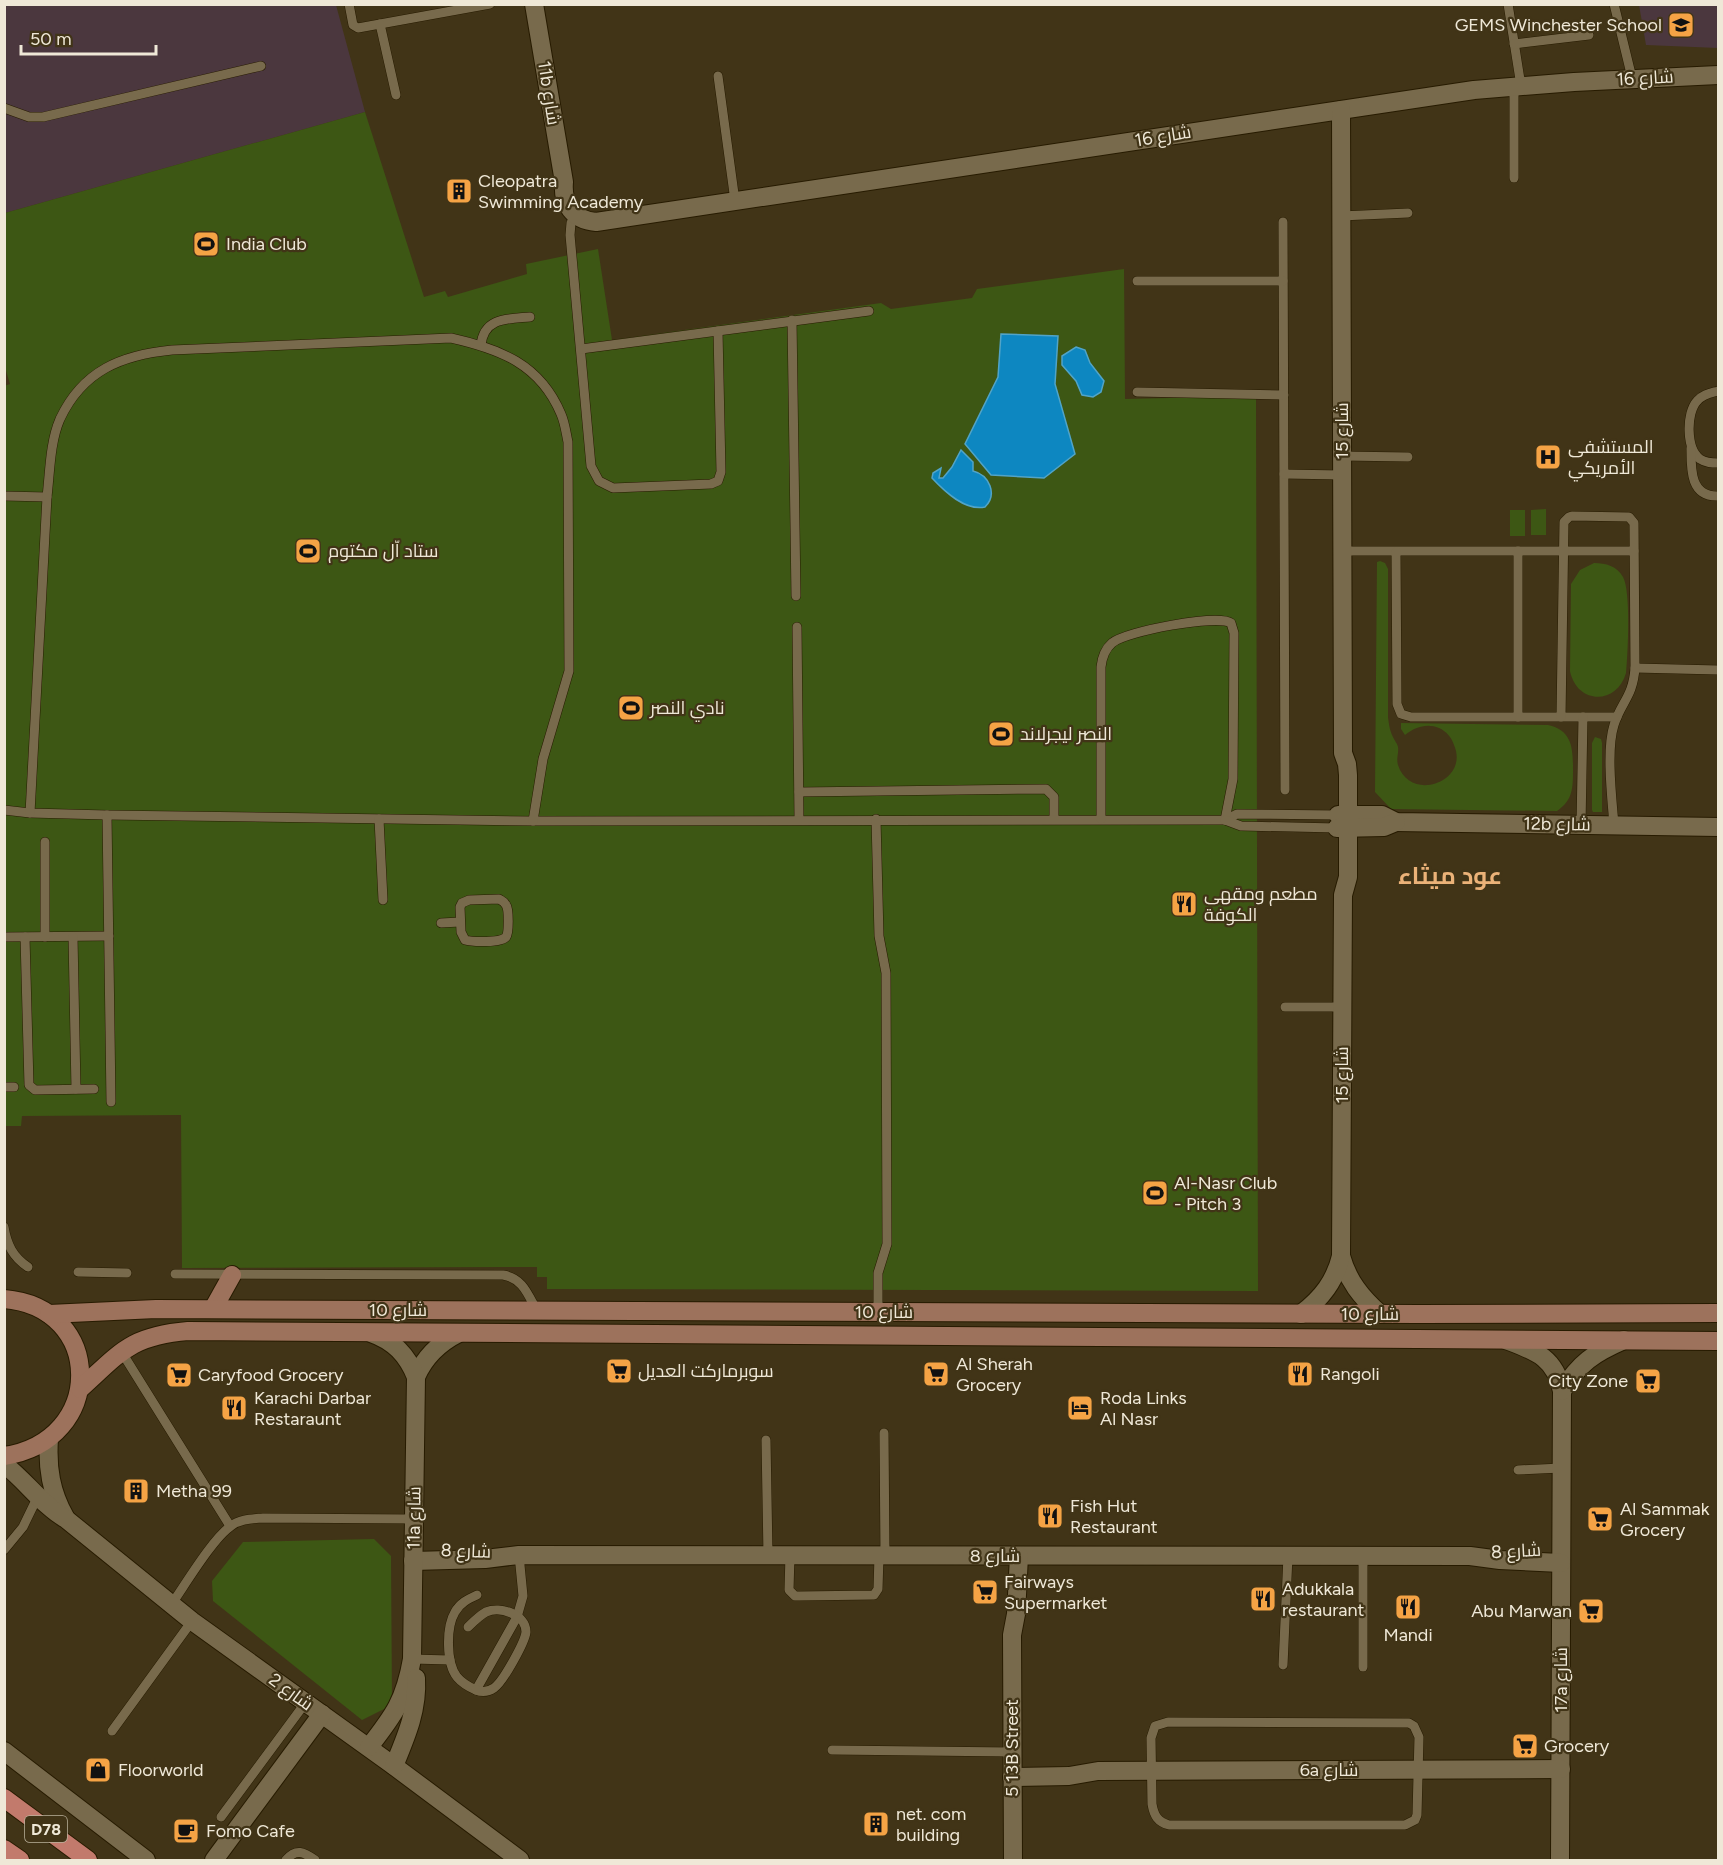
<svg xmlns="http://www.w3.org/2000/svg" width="1723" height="1865" viewBox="0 0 1723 1865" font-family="Figtree,Cairo,sans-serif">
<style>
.education{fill:#4b373e}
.green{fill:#3d5714}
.water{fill:#0d87c1;stroke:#51a4c8;stroke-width:1.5}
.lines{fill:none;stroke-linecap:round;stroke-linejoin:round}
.lane-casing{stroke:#271b00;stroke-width:10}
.street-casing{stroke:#271b00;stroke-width:20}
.secondary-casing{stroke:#271b00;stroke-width:20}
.primary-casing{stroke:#271b00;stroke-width:20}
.lane{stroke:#786a4c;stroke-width:9}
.street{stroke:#786a4c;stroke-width:18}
.secondary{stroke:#9d725c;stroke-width:18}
.primary{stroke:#c27a6c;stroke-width:18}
.labels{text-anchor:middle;stroke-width:4.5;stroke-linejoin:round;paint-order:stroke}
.shield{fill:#413417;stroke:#bbb29d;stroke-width:1.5}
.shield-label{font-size:16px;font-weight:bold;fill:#efe8d7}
.poi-label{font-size:18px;fill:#efe8d7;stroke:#413417;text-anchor:start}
.street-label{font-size:18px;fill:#efe8d7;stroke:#413417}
.district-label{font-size:24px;font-weight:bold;fill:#ebb278;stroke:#413417}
</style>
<rect width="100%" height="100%" fill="#413417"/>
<g class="education">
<polygon points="5,5 336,5 365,112 5,213"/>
<polygon points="1639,5 1718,5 1718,48 1646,45"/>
</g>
<g class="green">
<polygon points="365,112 424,297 445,291 448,297 527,274 526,264 598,249 612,340 881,303 891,309 972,298 977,289 1124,269 1125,399 1256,396 1258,1291 547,1289 547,1277 537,1277 537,1267 182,1268 181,1115 22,1116 21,1126 5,1126 4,386 10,384 4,364 5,213"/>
<polygon points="1546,509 1546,535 1531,535 1531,510"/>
<rect x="1510" y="510" width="15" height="26"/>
<path d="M1380,561l5,2 3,6v148c1,8 2,15 6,22 1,2 4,6 4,8 1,6 -2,11 0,18 12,38 72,17 56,-20 -2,-7 -8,-14 -15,-17 -12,-5 -24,-1 -34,7l-4,-6v-6l147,2c24,5 25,23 25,44 0,19 0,31 -16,42l-166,-2 -16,-17 2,-230z"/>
<path d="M1594,563c12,0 23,3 29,14 8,14 5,77 3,96 -9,32 -49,32 -56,-2l1,-87 9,-14z"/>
<polygon points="1595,737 1601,739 1602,743 1602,812 1593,812 1592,810 1592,743"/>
<polygon points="374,1539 391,1556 392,1705 362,1720 213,1601 212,1581 243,1542"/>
</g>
<g class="water">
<polygon points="1001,334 1058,336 1055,384 1075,454 1044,478 991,475 965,444 998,377"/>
<polygon points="1076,347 1085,350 1090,363 1104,381 1101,392 1093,397 1082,395 1076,381 1062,365 1062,356"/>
<path d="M961,450l12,12v9c16,4 25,23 12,36 -20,4 -40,-15 -53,-29l1,-5 8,-5 -2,10h4l9,-11z"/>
</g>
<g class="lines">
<defs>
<g id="lane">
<polyline points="349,4 353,25 358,28 490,4"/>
<polyline points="1508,4 1521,86"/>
<polyline points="1614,4 1632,78"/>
<polyline points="380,24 396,95"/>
<polyline points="1514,44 1589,35"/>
<polyline points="718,76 735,201"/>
<polyline points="1514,86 1514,178"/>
<polyline points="4,108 29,117 43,117 261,66"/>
<polyline points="575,215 571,223 570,235 591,466 599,481 613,488 711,484 718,481 721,472 718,331"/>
<polyline points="1341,216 1408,213"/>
<polyline points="1283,222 1285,790"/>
<polyline points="1137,281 1283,281"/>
<polyline points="792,320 796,596"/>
<path d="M481,345c3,-28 27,-26 49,-28"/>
<polyline points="581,349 869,311"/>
<path d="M1718,391c-7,2 -15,3 -21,10 -11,12 -11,48 3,58 6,4 12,4 18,4"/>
<polyline points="1137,392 1284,395"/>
<path d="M1691,448c0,21 -1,49 27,48"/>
<polyline points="1342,456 1408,457"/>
<polyline points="1284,474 1342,475"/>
<polyline points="4,496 47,497"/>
<polyline points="1342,551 1634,551"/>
<polyline points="1518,551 1518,717"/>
<polyline points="1396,552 1397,704 1401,714 1411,717 1617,717"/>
<polyline points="797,627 799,819"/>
<polyline points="1635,668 1718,670"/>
<path d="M1561,717l3,-195 5,-5 3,-1 57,1 5,6 1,145c-2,29 -14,34 -21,57 -8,25 -2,74 0,100"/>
<polyline points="799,792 1046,789 1054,797 1054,819"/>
<polyline points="4,810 30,813 107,815 533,821 1225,820 1237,814 1337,815"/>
<path d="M30,813l17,-316c3,-26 3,-55 13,-78 23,-49 62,-64 112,-69l279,-12c49,11 89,26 110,76 4,9 5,19 7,28l1,229 -26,88 -10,62"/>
<polyline points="107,815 111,1102"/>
<polyline points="379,819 383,900"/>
<polyline points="876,819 879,936 886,973 887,1244 878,1273 878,1312"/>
<path d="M1101,819v-152c1,-9 4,-18 11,-24 14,-12 106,-29 119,-20l3,10 -1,146 -8,41"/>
<polyline points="1225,820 1241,826 1337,828"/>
<polyline points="1581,825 1583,717"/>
<path d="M499,899c3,2 5,2 7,6 3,4 3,28 0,32 -5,6 -34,5 -41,3l-4,-8 -1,-25 2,-4 7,-3z"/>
<polyline points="441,923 460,922"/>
<polyline points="4,937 109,936"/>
<polyline points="25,937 29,1085 35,1090 94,1089"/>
<polyline points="45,937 45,842"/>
<polyline points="73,937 76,1089"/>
<polyline points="1285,1007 1342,1007"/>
<polyline points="4,1087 14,1087"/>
<path d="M4,1227c3,18 9,30 24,40"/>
<polyline points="78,1272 127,1273"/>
<path d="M175,1274l328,1c20,3 25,20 34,36"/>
<polyline points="121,1351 230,1526"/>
<polyline points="884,1433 885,1556"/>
<polyline points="766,1440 768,1555"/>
<polyline points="1518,1470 1561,1468"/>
<polyline points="4,1550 23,1527 38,1496"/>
<polyline points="790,1555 789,1590 795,1596 799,1596 874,1595 878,1589 879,1556"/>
<path d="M477,1595c-9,4 -17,8 -22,17 -9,15 -9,51 2,65 5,6 12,10 19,13l41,-73 6,-21 -4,-41"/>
<path d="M171,1605c14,-20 42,-67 60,-79 9,-7 21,-7 32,-8l151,1"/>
<path d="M468,1627c5,-5 11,-11 18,-15 14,-6 40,2 40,20 -1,10 -23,50 -32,56 -6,4 -11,5 -18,2"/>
<polyline points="412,1659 450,1660"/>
<polyline points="1283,1665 1288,1556"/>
<polyline points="1363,1667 1363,1556"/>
<path d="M1168,1722l241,1 5,3 5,11 -2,78 -2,5 -10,5h-236c-11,-3 -15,-9 -17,-21l-1,-66 4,-12z"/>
<polyline points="112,1731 192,1621"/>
<polyline points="832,1750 1012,1752"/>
<polyline points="221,1817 306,1702"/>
<path d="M286,1860c10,-12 18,-8 29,0"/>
</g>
<g id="street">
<path d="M534,4l30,178c-2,22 9,38 32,40l878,-132 100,-8 144,-7"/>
<polyline points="1338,815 1382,815 1396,822 1718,827"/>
<polyline points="1337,828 1384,827 1396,822"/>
<path d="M1341,1256c7,25 20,41 39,58"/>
<path d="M1301,1314c21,-16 34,-33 40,-58l2,-361 5,-18v-102l-1,-11 -4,-11 -2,-643"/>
<path d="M1506,1340c29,11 49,17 56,51l-2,469"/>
<path d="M416,1377c9,-21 23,-34 43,-44"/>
<path d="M1562,1391c17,-28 32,-38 62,-51"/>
<path d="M49,1439c-2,29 2,53 16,78"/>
<path d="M4,1464c22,17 39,42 62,55l126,102 202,145 126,94"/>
<polyline points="413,1561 485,1559 519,1555 1470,1556 1500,1560 1561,1563"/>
<path d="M369,1747c25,-32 36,-47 43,-88l4,-282c-9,-22 -22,-36 -45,-44"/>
<polyline points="4,1751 146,1860"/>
<path d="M394,1766c12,-29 24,-56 22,-88"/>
<polyline points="1012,1777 1069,1776 1098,1771 1561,1769"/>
<polyline points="214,1860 322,1714"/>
<polyline points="1013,1860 1012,1635 1016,1614 1019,1556"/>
</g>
<g id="secondary">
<path d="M4,1299c101,8 102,142 0,157"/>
<polyline points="213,1309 232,1275"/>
<polyline points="49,1314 156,1309 1420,1314 1718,1313"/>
<path d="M80,1389c41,-37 50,-53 108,-58l1530,10"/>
</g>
<g id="primary">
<polyline points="4,1798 88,1860"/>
<polyline points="4,1849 20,1860"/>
</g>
</defs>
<use href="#lane" class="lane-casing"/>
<use href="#street" class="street-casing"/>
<use href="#secondary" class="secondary-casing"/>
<use href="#primary" class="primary-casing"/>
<use href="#lane" class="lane"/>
<use href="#street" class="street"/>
<use href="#secondary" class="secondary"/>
<use href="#primary" class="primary"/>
</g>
<defs>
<symbol id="school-square" viewBox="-11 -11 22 22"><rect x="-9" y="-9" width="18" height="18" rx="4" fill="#f5a345" stroke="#413417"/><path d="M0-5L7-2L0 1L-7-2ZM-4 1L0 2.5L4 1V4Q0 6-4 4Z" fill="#111"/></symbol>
<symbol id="building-square" viewBox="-11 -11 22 22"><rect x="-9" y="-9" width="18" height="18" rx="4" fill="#f5a345" stroke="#413417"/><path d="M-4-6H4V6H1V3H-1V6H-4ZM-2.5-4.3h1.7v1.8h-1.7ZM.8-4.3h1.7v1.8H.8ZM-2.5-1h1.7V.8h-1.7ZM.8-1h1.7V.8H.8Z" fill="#111"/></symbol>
<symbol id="stadium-square" viewBox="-11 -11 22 22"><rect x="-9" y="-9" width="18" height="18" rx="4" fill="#f5a345" stroke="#413417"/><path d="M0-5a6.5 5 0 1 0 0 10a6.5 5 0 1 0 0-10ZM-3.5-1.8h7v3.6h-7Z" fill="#111"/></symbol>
<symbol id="hospital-square" viewBox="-11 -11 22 22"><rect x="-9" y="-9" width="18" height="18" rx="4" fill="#f5a345" stroke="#413417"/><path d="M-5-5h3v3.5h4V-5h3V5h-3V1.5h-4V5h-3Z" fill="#111"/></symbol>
<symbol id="restaurant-square" viewBox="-11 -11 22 22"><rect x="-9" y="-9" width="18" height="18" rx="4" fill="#f5a345" stroke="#413417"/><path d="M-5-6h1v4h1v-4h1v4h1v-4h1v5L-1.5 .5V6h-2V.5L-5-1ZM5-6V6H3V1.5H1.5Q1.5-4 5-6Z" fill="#111"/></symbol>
<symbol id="supermarket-square" viewBox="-11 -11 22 22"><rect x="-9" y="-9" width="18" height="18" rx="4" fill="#f5a345" stroke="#413417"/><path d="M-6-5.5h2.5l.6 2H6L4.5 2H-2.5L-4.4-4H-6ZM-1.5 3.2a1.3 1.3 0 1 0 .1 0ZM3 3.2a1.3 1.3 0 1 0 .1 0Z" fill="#111"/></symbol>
<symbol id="hotel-square" viewBox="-11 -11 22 22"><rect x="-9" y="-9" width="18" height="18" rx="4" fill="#f5a345" stroke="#413417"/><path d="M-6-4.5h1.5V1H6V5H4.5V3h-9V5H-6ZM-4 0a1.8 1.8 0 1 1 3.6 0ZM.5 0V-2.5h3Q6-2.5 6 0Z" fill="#111"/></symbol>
<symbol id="shop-square" viewBox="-11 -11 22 22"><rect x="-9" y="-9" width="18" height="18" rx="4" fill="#f5a345" stroke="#413417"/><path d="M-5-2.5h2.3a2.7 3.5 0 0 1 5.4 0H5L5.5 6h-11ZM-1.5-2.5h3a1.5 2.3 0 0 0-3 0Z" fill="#111"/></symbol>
<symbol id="cafe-square" viewBox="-11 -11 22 22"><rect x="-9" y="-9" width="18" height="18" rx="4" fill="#f5a345" stroke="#413417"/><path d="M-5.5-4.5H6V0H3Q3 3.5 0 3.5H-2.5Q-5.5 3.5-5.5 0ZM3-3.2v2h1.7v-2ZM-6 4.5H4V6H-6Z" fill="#111"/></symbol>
</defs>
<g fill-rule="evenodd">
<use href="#school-square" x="1666" y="10" width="30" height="30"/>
<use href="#building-square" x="444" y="176" width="30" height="30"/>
<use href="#stadium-square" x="191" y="229" width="30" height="30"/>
<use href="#hospital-square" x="1533" y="442" width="30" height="30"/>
<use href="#stadium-square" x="293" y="536" width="30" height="30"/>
<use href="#stadium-square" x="616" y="693" width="30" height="30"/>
<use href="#stadium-square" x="986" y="719" width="30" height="30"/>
<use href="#restaurant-square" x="1169" y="889" width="30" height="30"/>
<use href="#stadium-square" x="1140" y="1178" width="30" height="30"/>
<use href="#supermarket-square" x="604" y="1356" width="30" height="30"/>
<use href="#supermarket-square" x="921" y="1359" width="30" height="30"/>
<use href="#restaurant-square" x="1285" y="1359" width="30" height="30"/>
<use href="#supermarket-square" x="164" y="1360" width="30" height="30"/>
<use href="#supermarket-square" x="1633" y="1366" width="30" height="30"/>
<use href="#restaurant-square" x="219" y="1393" width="30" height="30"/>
<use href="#hotel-square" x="1065" y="1393" width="30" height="30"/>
<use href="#building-square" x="121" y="1476" width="30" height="30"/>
<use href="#restaurant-square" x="1035" y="1501" width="30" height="30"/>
<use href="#supermarket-square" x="1585" y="1504" width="30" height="30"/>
<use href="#supermarket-square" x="970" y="1577" width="30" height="30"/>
<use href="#restaurant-square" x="1248" y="1584" width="30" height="30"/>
<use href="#restaurant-square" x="1393" y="1592" width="30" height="30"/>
<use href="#supermarket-square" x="1576" y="1596" width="30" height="30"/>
<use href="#supermarket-square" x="1510" y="1731" width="30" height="30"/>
<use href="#shop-square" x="83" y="1755" width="30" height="30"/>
<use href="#building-square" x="861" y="1809" width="30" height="30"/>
<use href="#cafe-square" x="171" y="1816" width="30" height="30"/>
</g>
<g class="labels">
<rect class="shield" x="25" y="1816" width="42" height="26" rx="4.5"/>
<g class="shield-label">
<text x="46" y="1835">D78</text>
</g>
<g class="poi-label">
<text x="1662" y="31" text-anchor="end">GEMS Winchester School</text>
<text x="478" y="187">Cleopatra<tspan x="478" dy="21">Swimming Academy</tspan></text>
<text x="226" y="250">India Club</text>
<text x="1568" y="453">المستشفى<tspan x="1568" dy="21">الأمريكي</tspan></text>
<text x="328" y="557">ستاد اّل مكتوم</text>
<text x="650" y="714">نادي النصر</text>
<text x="1020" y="740">النصر ليجرلاند</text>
<text x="1204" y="900">مطعم ومقهى<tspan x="1204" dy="21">الكوفة</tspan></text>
<text x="1174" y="1189">Al-Nasr Club<tspan x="1174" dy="21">- Pitch 3</tspan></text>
<text x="956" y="1370">Al Sherah<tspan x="956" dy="21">Grocery</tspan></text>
<text x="638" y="1377">سوبرماركت العديل</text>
<text x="1320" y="1380">Rangoli</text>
<text x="198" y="1381">Caryfood Grocery</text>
<text x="1628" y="1387" text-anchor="end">City Zone</text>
<text x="254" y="1404">Karachi Darbar<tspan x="254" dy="21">Restaraunt</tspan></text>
<text x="1100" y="1404">Roda Links<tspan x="1100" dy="21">Al Nasr</tspan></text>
<text x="156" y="1497">Metha 99</text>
<text x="1070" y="1512">Fish Hut<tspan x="1070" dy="21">Restaurant</tspan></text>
<text x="1620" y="1515">Al Sammak<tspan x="1620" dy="21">Grocery</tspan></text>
<text x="1004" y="1588">Fairways<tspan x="1004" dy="21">Supermarket</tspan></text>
<text x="1282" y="1595">Adukkala<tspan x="1282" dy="21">restaurant</tspan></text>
<text x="1572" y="1617" text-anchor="end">Abu Marwan</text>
<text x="1408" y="1641" text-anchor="middle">Mandi</text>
<text x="1544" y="1752">Grocery</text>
<text x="118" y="1776">Floorworld</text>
<text x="896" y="1820">net. com<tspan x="896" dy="21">building</tspan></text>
<text x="206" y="1837">Fomo Cafe</text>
</g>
<g class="street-label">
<text transform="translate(1645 78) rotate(-3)" y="6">شارع 16</text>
<text transform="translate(549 93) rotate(81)" y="6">11b شارع</text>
<text transform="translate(1163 136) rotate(-9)" y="6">شارع 16</text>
<text transform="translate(1342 431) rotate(-90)" y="6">شارع 15</text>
<text transform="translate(1557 824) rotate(1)" y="6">12b شارع</text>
<text transform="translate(1342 1075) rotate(-90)" y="6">شارع 15</text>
<text x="398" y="1316">شارع 10</text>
<text x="884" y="1318">شارع 10</text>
<text x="1370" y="1320">شارع 10</text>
<text transform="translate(414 1518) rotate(-89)" y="6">11a شارع</text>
<text transform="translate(466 1551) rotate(2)" y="6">شارع 8</text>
<text transform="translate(1516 1551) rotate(-3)" y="6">شارع 8</text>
<text x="995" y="1562">شارع 8</text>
<text transform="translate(1561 1680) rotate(-90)" y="6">17a شارع</text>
<text transform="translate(291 1692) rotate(36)" y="6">شارع 2</text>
<text transform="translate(1012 1748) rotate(-90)" y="6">5 13B Street</text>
<text x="1329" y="1776">6a شارع</text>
</g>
<g class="district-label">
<text x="1450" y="884">عود ميثاء</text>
</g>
</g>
<rect width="1723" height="1865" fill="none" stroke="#efe8d7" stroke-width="12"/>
<path d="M21 45v9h135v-9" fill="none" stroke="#efe8d7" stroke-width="3"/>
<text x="30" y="45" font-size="18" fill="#efe8d7" stroke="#413417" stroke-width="4.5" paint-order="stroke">50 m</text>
</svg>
